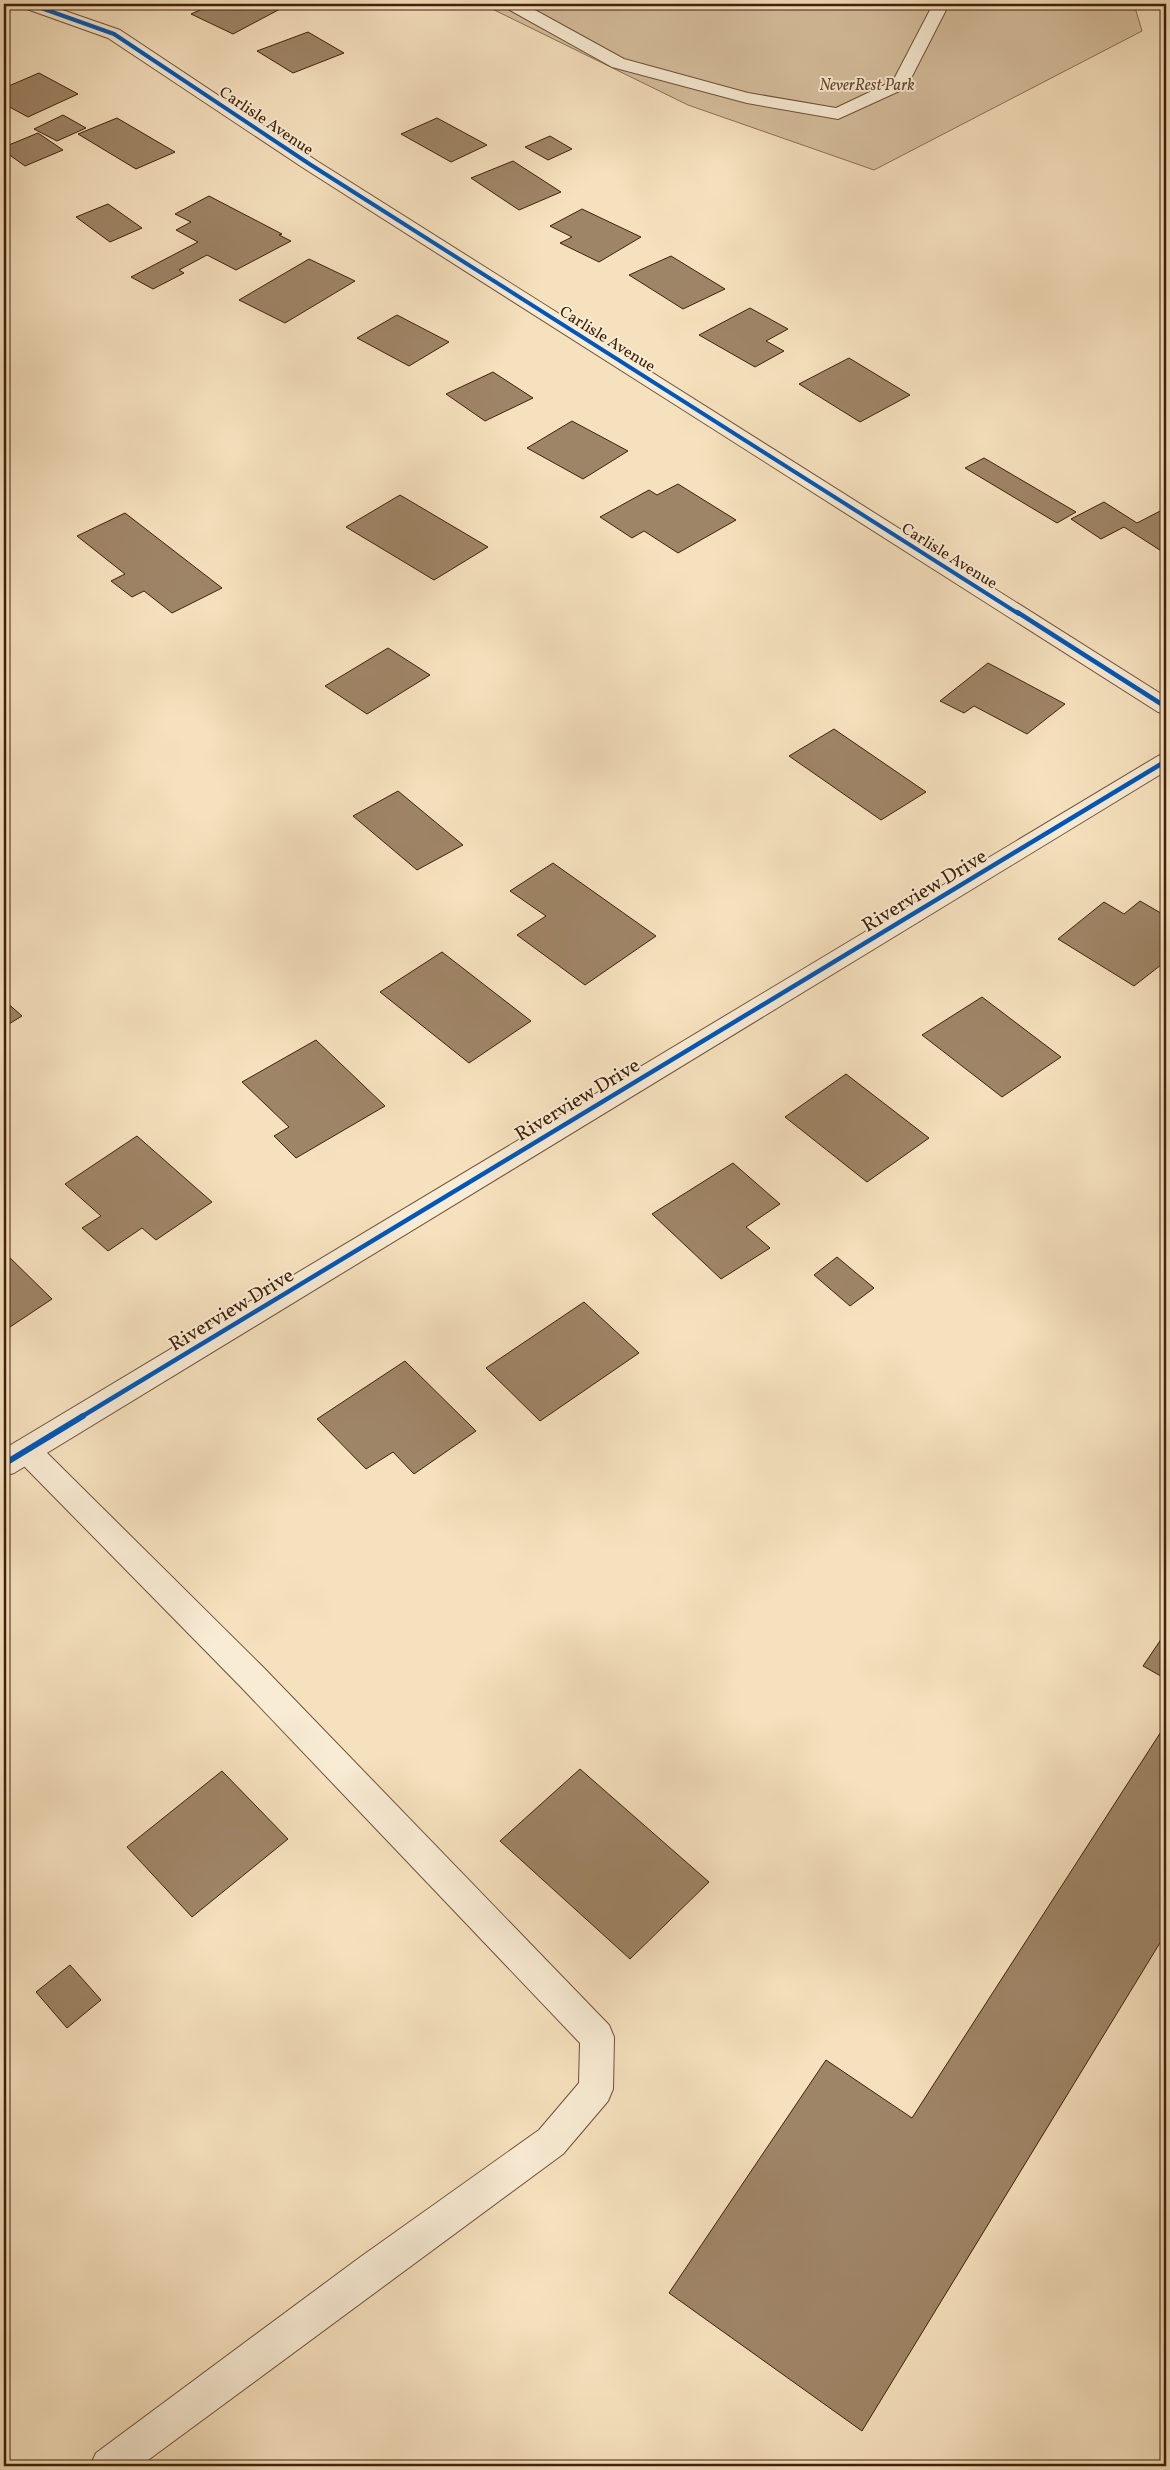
<svg xmlns="http://www.w3.org/2000/svg" width="1170" height="2470" viewBox="0 0 1170 2470" font-family="Vollkorn,serif">
<style>
.green{fill:#d7c09f;stroke:#8c7054}
.building{fill:#9f8567;stroke:#402108}
.lines{fill:none;stroke-linecap:round;stroke-linejoin:round}
.lane-casing{stroke:#6e5136;stroke-width:2}
.street-casing{stroke:#6e5136;stroke-width:2}
.lane{fill:#f9ecd5;fill-rule:evenodd}
.street{fill:#f9ecd5;fill-rule:evenodd}
.cycleway-far2-casing{stroke:#f9ecd5;stroke-width:6}
.cycleway-far1-casing{stroke:#f9ecd5;stroke-width:8}
.cycleway-casing{stroke:#f9ecd5;stroke-width:9}
.cycleway-far2{stroke:#0057b8;stroke-width:4}
.cycleway-far1{stroke:#0057b8;stroke-width:4.5}
.cycleway{stroke:#0057b8;stroke-width:6}
.labels{text-anchor:middle;stroke-width:4;stroke-linejoin:round;paint-order:stroke}
.far-park-label{font-size:16px;font-style:italic;fill:#66492e;stroke:#f9ecd5}
.far-street-label{font-size:16px;fill:#402108;stroke:#f9ecd5}
.street-label{font-size:20px;fill:#402108;stroke:#f9ecd5}
</style>
<rect width="100%" height="100%" fill="#f6e1be"/>
<filter id="stains"><feTurbulence type="fractalNoise" baseFrequency=".004" numOctaves="4"/><feColorMatrix values="0 0 0 0 .2 0 0 0 0 .09 0 0 0 0 .02 0 0 0 .5 -.17"/></filter>
<radialGradient id="worn" r=".72"><stop offset=".6" stop-color="#630" stop-opacity="0"/><stop offset="1" stop-color="#630" stop-opacity=".3"/></radialGradient>
<polygon class="green" points="482,4 1134,4 1142,31 874,170 688,105"/>
<g class="building">
<polygon points="213,4 272,4 282,8 233,34 191,14"/>
<polygon points="308,32 344,53 293,73 257,51"/>
<polygon points="39,73 78,94 28,117 4,104 4,88"/>
<polygon points="63,115 86,128 57,141 34,129"/>
<polygon points="117,118 175,152 136,169 78,134"/>
<polygon points="437,118 487,145 451,162 401,134"/>
<polygon points="38,133 63,150 25,166 4,151 4,147"/>
<polygon points="550,136 572,149 548,160 525,147"/>
<polygon points="513,161 561,192 519,210 471,178"/>
<polygon points="209,196 282,234 279,235 291,241 236,270 207,255 179,270 184,273 153,289 131,277 198,242 176,230 191,222 175,214"/>
<polygon points="108,204 142,228 110,242 76,217"/>
<polygon points="582,209 641,237 599,262 560,243 572,237 550,226"/>
<polygon points="671,256 725,289 683,309 629,275"/>
<polygon points="309,259 355,281 285,323 239,300"/>
<polygon points="750,308 788,329 766,341 784,351 755,367 699,335"/>
<polygon points="397,315 449,342 409,366 357,338"/>
<polygon points="849,358 910,395 860,422 799,384"/>
<polygon points="493,372 533,398 485,421 446,394"/>
<polygon points="572,421 628,451 583,479 527,448"/>
<polygon points="984,458 1076,512 1057,523 965,468"/>
<polygon points="678,484 736,520 678,553 644,531 632,538 600,517 649,490 657,495"/>
<polygon points="400,495 488,547 434,580 346,527"/>
<polygon points="1104,502 1137,523 1166,508 1166,554 1124,527 1101,539 1071,519"/>
<polygon points="125,513 222,588 172,613 144,591 132,597 111,581 125,574 77,536"/>
<polygon points="388,648 430,675 367,714 325,686"/>
<polygon points="988,663 1065,704 1027,734 974,706 964,713 940,701"/>
<polygon points="834,729 926,792 881,820 789,756"/>
<polygon points="398,791 463,845 417,870 353,816"/>
<polygon points="553,863 656,936 585,985 517,935 546,916 510,891"/>
<polygon points="1140,901 1166,916 1166,961 1134,986 1058,939 1104,902 1124,914"/>
<polygon points="442,952 531,1021 469,1063 380,992"/>
<polygon points="982,997 1061,1057 1002,1097 922,1035"/>
<polygon points="4,1000 22,1016 4,1027"/>
<polygon points="316,1040 385,1106 296,1158 274,1136 289,1127 242,1082"/>
<polygon points="846,1074 929,1138 867,1182 785,1117"/>
<polygon points="137,1136 212,1202 156,1240 142,1228 108,1251 82,1228 101,1216 65,1184"/>
<polygon points="733,1163 780,1204 746,1227 770,1248 721,1279 652,1214"/>
<polygon points="4,1252 52,1299 4,1331"/>
<polygon points="837,1257 874,1288 850,1306 814,1275"/>
<polygon points="584,1302 639,1353 540,1421 486,1368"/>
<polygon points="405,1361 476,1431 414,1474 393,1452 366,1469 317,1419"/>
<polygon points="1166,1632 1166,1679 1143,1666"/>
<polygon points="1166,1724 1166,1933 862,2431 669,2293 826,2060 912,2118"/>
<polygon points="580,1769 709,1882 630,1959 500,1841"/>
<polygon points="222,1771 288,1839 192,1917 127,1847"/>
<polygon points="70,1965 101,2000 67,2028 36,1992"/>
</g>
<g class="lines">
<defs>
<g id="lane">
<polygon points="504,4 524,4 624,59 748,93 836,108 893,81 930,10 928,4 944,4 946,10 906,88 838,119 747,103 612,67 506,8"/>
<polygon points="26,1438 36,1442 263,1667 609,2025 614,2037 613,2089 608,2101 563,2154 140,2466 90,2466 96,2453 359,2258 539,2130 579,2083 580,2043 241,1687 16,1458 11,1450 16,1442"/>
</g>
<g id="street">
<polygon points="22,4 45,4 120,30 317,161 1166,697 1166,714 1158,712 305,169 108,38 24,8"/>
<polygon points="1166,753 1166,771 14,1473 4,1476 4,1449 1158,756"/>
</g>
</defs>
<use href="#lane" class="lane-casing"/>
<use href="#street" class="street-casing"/>
<use href="#lane" class="lane"/>
<use href="#street" class="street"/>
<defs>
<polyline id="cycleway-far2" points="30,4 114,34 311,165 1019,614"/>
<g id="cycleway-far1">
<polyline points="1017,612 1166,707"/>
<polyline points="81,1417 1166,761"/>
</g>
<polyline id="cycleway" points="4,1464 83,1416"/>
</defs>
<use href="#cycleway-far2" class="cycleway-far2-casing"/>
<use href="#cycleway-far1" class="cycleway-far1-casing"/>
<use href="#cycleway" class="cycleway-casing"/>
<use href="#cycleway-far2" class="cycleway-far2"/>
<use href="#cycleway-far1" class="cycleway-far1"/>
<use href="#cycleway" class="cycleway"/>
</g>
<g class="labels">
<g class="far-park-label">
<text x="867" y="90">NeverRest Park</text>
</g>
<g class="far-street-label">
<text transform="translate(267 120) rotate(34)" y="6">Carlisle Avenue</text>
<text transform="translate(608 338) rotate(32)" y="6">Carlisle Avenue</text>
<text transform="translate(950 555) rotate(32)" y="6">Carlisle Avenue</text>
</g>
<g class="street-label">
<text transform="translate(924 890) rotate(-31)" y="7">Riverview Drive</text>
<text transform="translate(577 1099) rotate(-31)" y="7">Riverview Drive</text>
<text transform="translate(231 1309) rotate(-31)" y="7">Riverview Drive</text>
</g>
</g>
<rect width="1170" height="2470" fill="none" stroke="#f6e1be" stroke-width="20"/>
<rect x="5" y="5" width="1160" height="2460" fill="none" stroke="#402108" stroke-width="2.5"/>
<rect x="10" y="10" width="1150" height="2450" fill="none" stroke="#402108"/>
<rect width="100%" height="100%" filter="url(#stains)"/>
<rect width="100%" height="100%" fill="url(#worn)"/>
</svg>
